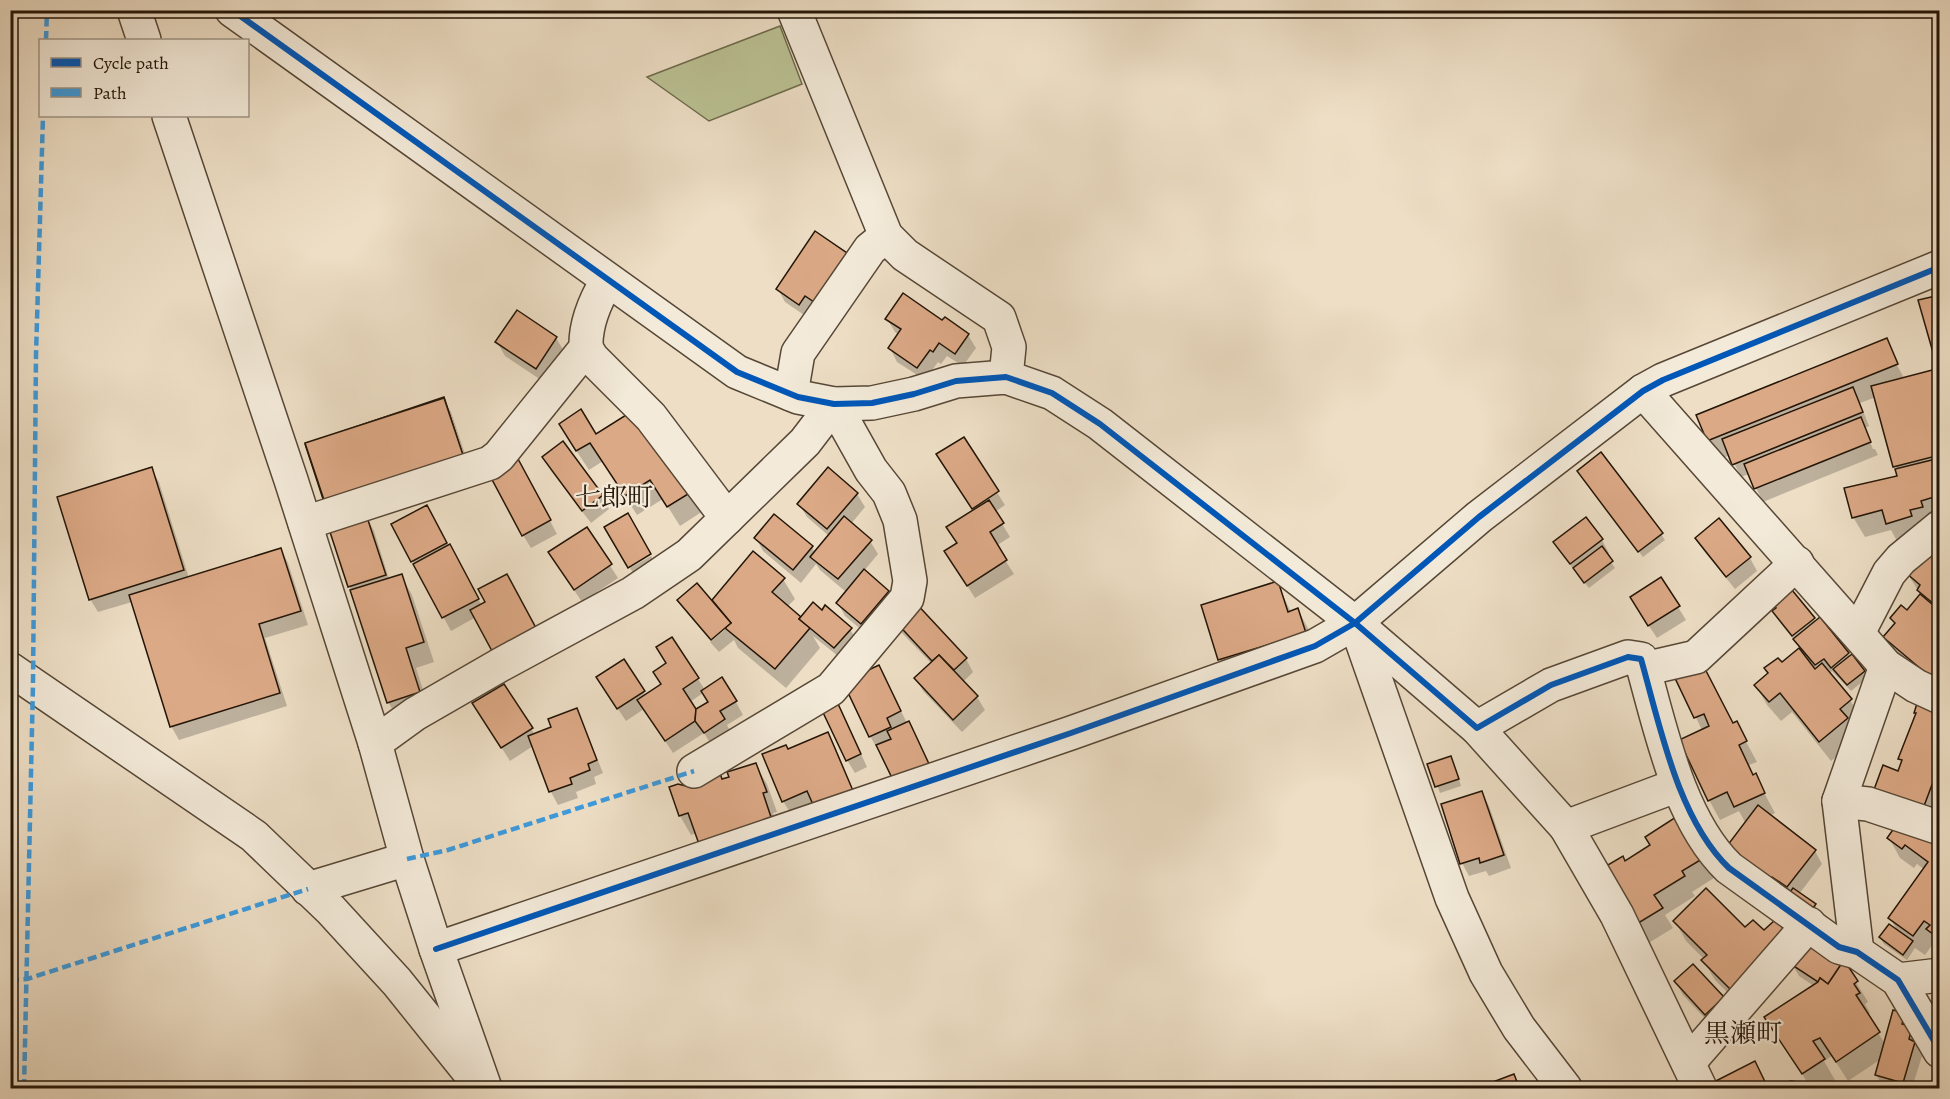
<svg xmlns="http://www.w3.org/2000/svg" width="1950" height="1099" viewBox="0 0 1950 1099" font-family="Alegreya,'Noto Serif JP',serif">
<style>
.green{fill:#bac193;stroke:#6e6b4d;stroke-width:1.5}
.shadow{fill:#0003;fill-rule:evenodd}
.building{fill:#dca986;stroke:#231507;stroke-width:1.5}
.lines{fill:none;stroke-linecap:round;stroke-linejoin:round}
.minor-casing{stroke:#564736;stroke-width:36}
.minor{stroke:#f3ead9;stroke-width:33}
.quiet{stroke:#3c9add;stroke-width:4.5;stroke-dasharray:9 4.5;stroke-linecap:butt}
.cycleway-casing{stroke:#f3ead9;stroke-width:10}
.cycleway{stroke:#0057b8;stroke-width:6}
.labels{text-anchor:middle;stroke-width:4.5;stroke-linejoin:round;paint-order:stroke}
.quarter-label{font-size:26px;fill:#231507;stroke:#f3ead9}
</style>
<rect width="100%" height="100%" fill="#eddec5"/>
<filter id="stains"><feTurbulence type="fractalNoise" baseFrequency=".00333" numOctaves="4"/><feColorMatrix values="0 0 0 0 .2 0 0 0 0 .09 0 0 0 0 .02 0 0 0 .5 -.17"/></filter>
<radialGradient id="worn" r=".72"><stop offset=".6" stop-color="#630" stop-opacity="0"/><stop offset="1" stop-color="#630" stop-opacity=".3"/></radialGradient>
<polygon class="green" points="780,26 802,84 709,121 647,77"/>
<g class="shadow">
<polygon points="852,258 807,317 785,302 778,289"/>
<polygon points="518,312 556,338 564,351 544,382 505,356 497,342"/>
<polygon points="887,319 943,322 968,335 976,348 963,366 947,356 941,364 938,362 925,380 897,362 890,348 899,335 895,332"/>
<polygon points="1887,340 1900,365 1895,357 1893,358 1904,378 1940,370 1940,518 1898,543 1891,530 1865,537 1853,517 1899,477 1876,397 1860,403 1869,426 1865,428 1867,430 1865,430 1873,449 1875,449 1878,455 1763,502 1749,474 1741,477 1730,455 1719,460 1708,440"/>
<polygon points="443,399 451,412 470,469 306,445"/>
<polygon points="634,412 703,511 680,526 663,499 637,515 603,461 589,470 572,444 596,436"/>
<polygon points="963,439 1005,505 995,512 1010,537 996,546 1014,574 975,598 954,565 957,545 974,511 946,468"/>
<polygon points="544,458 602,496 609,509 591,523 551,471"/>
<polygon points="151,469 159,482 189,578 281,549 288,563 308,625 265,638 287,706 179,740 171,726 132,602 98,612 90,599"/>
<polygon points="524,472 557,534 531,548 523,535"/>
<polygon points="1582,477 1661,534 1665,540 1643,557"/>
<polygon points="857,494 865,507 851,524 870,541 878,554 864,571 888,591 896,605 869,636 845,616 838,603 846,592 820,570 816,564 801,583 763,551 756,538 812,547 815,553 829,536 807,517 799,504"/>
<polygon points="427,507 482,606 487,603 480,590 506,576 542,641 501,664 476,617 451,631 393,525"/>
<polygon points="367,518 374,531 389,579 401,575 412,595 434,662 416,668 430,712 400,722 388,702 331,530"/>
<polygon points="586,529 618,578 582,602 558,566"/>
<polygon points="1696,538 1750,558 1757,571 1735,589 1704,551"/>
<polygon points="1602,540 1609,553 1606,555 1615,568 1589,588 1563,556 1555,543"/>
<polygon points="651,556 658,568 637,580 630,568"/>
<polygon points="1940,562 1940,693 1896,657 1885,637 1896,625 1892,618 1907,612 1921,595 1907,573"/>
<polygon points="783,579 795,599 787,607 800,618 850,629 858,642 843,660 813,636 820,648 786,688 738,648 734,640 719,652 710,642 727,628 727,625 709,639 687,613 679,600 717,606 714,601"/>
<polygon points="1277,583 1291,612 1298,610 1309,630 1316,653 1231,679 1220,659"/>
<polygon points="1787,586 1816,622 1820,619 1867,678 1851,691 1832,671 1829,674 1850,700 1862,720 1858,739 1831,761 1792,712 1781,721 1767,705 1756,685 1801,649 1782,625 1770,599"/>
<polygon points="1678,607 1686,620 1657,638 1639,611"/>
<polygon points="895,619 966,659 973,672 963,682 977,697 985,710 962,732 923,691 916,678 931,663 902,633"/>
<path d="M672,639l33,51 31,12 7,13 -16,10 4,8 -19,13 -8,-13 -31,20 -29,-44 -18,12 -20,-30 17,-30 23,35 17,-11zM703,693l6,10 -13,8 -6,-9z"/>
<polygon points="879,667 907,723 895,782 880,749 878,750 870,736 845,682"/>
<polygon points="1676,677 1733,724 1736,723 1757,762 1749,765 1775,813 1769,816 1815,851 1822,864 1799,894 1815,905 1818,911 1811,922 1736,860 1746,824 1739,811 1720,820 1709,800 1702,730"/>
<polygon points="504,686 535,735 553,728 576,710 583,723 603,773 594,777 596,784 576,792 578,798 558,805 551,792 533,746 510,761 482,717"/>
<polygon points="1940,706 1940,949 1935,941 1925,955 1915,948 1907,960 1884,944 1880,938 1898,932 1890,918 1925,870 1917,864 1914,868 1900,858 1889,838 1901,822 1899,773 1902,763 1900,759 1917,714 1916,712"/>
<polygon points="841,710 867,767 855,773 847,760"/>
<polygon points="828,734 835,747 860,807 791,814 783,801 788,751"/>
<polygon points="755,764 767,784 777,812 773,813 782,840 697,833 691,835 680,816 697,790 730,778"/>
<polygon points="1454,764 1461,786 1440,793 1429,765"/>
<polygon points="1482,792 1489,806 1511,868 1489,876 1486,871 1469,876 1462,863"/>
<polygon points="1685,825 1717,876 1692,892 1695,896 1665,915 1673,928 1647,944 1639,931 1625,863"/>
<polygon points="1675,921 1787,934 1843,961 1868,1002 1865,1004 1870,1013 1867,1015 1885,1044 1904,1015 1919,1042 1917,1048 1922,1056 1912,1088 1884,1088 1876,1075 1881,1059 1848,1081 1832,1056 1824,1061 1835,1080 1824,1087 1826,1088 1790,1088 1791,1082 1809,1085 1766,1017 1814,986 1799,976 1790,961 1743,1008 1715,980 1703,960 1704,959 1686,941"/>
<polygon points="1676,982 1723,998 1713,1027 1683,995"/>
<polygon points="1513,1075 1520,1088 1528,1086 1530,1088 1481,1088"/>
<polygon points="1762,1076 1768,1088 1707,1088"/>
</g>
<g class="building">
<polygon points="815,231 853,257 820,306 805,296 799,305 776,289"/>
<polygon points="903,293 942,320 945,317 969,334 955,354 939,343 933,352 930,350 917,368 888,348 901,329 885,319"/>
<polygon points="1940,295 1940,354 1934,356 1918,300"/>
<polygon points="517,310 557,337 536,369 495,342"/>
<polygon points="1887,338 1898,364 1707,441 1696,415"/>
<polygon points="1940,368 1940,455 1893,467 1871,386"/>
<polygon points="1853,387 1863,412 1732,465 1722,439"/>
<polygon points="444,397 463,456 324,502 305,444"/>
<polygon points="444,398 463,455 324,500 305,443"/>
<polygon points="581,409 596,434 634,410 693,491 667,507 650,480 625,496 590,443 576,451 559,424"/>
<polygon points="1861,417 1871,442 1754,489 1744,464"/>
<polygon points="964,437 999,491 972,509 936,454"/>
<polygon points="563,441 603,495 582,511 542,457"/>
<polygon points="1601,452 1663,533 1638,552 1577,471"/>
<polygon points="517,457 551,520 522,536 488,472"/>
<polygon points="1940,458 1940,490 1933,491 1934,497 1921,501 1923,507 1910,510 1912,516 1886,524 1882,510 1852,518 1844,488 1897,476 1895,469"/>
<polygon points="152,467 184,570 89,600 57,497"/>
<polygon points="828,467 858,493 827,529 797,504"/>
<polygon points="989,500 1004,523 990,532 1007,560 967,586 944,551 957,543 946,527"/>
<polygon points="427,505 447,543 411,562 391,524"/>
<polygon points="628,513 651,554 628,568 604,527"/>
<polygon points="774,514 813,546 793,570 754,538"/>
<polygon points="844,516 872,540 838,579 810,557"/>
<polygon points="367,517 386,575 348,587 329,529"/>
<polygon points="1586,517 1603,539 1570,564 1553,542"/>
<polygon points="1719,518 1751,557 1726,577 1695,538"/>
<polygon points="587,527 612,564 574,590 548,552"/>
<polygon points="450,544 479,599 442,618 413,564"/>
<polygon points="1602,546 1613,561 1584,583 1573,568"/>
<polygon points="281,548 301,611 259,624 280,693 170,727 129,595"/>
<polygon points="1926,549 1940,560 1940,609 1917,590 1920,585 1906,573"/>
<polygon points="753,551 785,578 772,592 801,617 799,619 810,628 775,669 725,628 731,623 712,600"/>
<polygon points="864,569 889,591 861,624 836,603"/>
<polygon points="402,574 424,642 406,648 420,692 387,703 350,590"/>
<polygon points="507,574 536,628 492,651 470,610 485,602 478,589"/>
<polygon points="1661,577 1680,606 1648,626 1630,597"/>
<polygon points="1278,581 1288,612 1298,608 1306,633 1218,660 1201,605"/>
<polygon points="697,583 731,623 711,640 677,600"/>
<polygon points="1787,584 1815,618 1792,636 1772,611 1776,608 1768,599"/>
<polygon points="1920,594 1940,611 1940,685 1883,637 1895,623 1890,618 1901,605 1907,610"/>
<polygon points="913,600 967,658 954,670 939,655 932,661 893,619"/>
<polygon points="813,602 822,610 825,605 852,628 834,648 799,619"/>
<polygon points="1820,617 1849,653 1831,668 1824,659 1815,665 1793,639"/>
<polygon points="672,637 699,678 683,689 696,709 695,721 665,741 637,700 661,684 653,672 666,663 656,647"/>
<polygon points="1799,648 1815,669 1822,663 1852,699 1840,709 1848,718 1819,742 1780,693 1769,702 1754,685 1768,673 1764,668 1778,658 1782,662"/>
<polygon points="1852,654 1865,671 1847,685 1833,669"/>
<polygon points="939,655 978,696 953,720 914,678"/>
<polygon points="624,659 645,691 617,709 596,677"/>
<polygon points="1702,663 1733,723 1737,721 1747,741 1739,745 1753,775 1756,773 1765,793 1734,807 1727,792 1708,801 1679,740 1709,726 1704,714 1694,718 1674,676"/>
<polygon points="879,665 901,711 887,718 891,727 869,737 843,682"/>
<polygon points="722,677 737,701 720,711 725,719 704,733 695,721 696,709 708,702 701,691"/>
<polygon points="504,684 533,728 501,748 472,703"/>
<polygon points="834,695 861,754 846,761 818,702"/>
<polygon points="1919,697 1940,705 1940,776 1936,774 1921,814 1872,795 1883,765 1898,771 1902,760 1898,759 1916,713 1914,713"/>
<polygon points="577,708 597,760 588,764 590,770 570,778 572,784 549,792 528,736 551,727 548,719"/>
<polygon points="909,721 930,766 894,782 876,745 891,739 887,731"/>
<polygon points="828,732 854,793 815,809 807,791 782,802 762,754 786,745 788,749"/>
<polygon points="1451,756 1459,779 1435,787 1427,764"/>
<polygon points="756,763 767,792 763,793 772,820 699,844 688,813 679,816 669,787 678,784 694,788 693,782 720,773 722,779 729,777 727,772"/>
<polygon points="1482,791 1504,855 1480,863 1479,858 1460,864 1441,804"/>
<polygon points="1758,805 1816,850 1787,887 1772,877 1770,880 1727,846"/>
<polygon points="1676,817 1707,856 1682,871 1685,876 1654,895 1663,908 1635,925 1596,872 1623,856 1625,861 1650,845 1645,837"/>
<polygon points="1900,820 1940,835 1940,939 1926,929 1930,925 1924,921 1913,936 1888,918 1928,862 1905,845 1902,849 1887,838"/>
<polygon points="1706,888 1745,927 1753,920 1764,930 1775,920 1788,933 1731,990 1701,960 1707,955 1673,921"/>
<polygon points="1793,888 1816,904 1807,916 1784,900"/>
<polygon points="1889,924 1913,941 1903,955 1879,937"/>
<polygon points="1807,936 1844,960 1828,984 1820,978 1818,982 1789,963"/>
<polygon points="1844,960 1858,981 1854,984 1860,993 1856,995 1880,1032 1836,1062 1820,1038 1813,1041 1825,1059 1802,1074 1764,1017 1818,982 1820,978 1828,984"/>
<polygon points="1693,964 1724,997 1705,1015 1674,981"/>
<polygon points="1893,1010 1905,1013 1902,1024 1912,1027 1909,1039 1915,1042 1903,1083 1875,1075"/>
<polygon points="1755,1061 1768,1088 1705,1088 1704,1087"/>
<polygon points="1514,1074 1519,1087 1529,1084 1531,1088 1477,1088"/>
<polygon points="1790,1081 1825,1085 1825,1088 1789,1088"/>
</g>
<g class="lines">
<defs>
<g id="minor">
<polyline points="134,10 144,40"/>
<path d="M232,10l505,362 61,25 36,7 38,-1 42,-9 42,-13 50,-4 46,16 48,31 255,199 122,105 74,-43 77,-28 13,2c19,67 37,160 88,209l110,79 18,5 41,28 42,71"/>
<polyline points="794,10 886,236 905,255 999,318 1009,347 1006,377"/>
<polyline points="169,116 291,480 375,743 407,859 436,949 485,1088"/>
<polyline points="586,348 592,358 651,417 727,518"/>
<polyline points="1643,391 1886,666 1916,686 1940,697"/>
<polyline points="791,394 798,353 870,249 886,236"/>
<path d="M305,523l185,-60 9,-7 87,-108c-1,-24 9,-47 21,-67"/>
<polyline points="1356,624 1452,898 1486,973 1519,1028 1565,1088"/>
<polyline points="1858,633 1889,573 1901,559 1940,527"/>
<polyline points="10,669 254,836 331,910 397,982 470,1073"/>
<polyline points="1644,669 1696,657 1797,563"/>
<polyline points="1477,728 1566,827"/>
<polyline points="375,743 415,714 500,665 633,593 689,555 805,442 834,404 871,470 889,493 900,520 910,581 907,598 831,689 694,771"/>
<polyline points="1678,785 1566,827 1617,915 1700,1088"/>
<polyline points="1839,801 1868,804 1940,828"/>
<polyline points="308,889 407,859"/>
<polyline points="436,949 1071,733 1315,646 1355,623 1479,517 1643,391 1663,380 1940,267"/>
<polyline points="1857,952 1839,801 1886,666"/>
<polyline points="1898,980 1940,975"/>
<polyline points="1689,1062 1809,924"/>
</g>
</defs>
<use href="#minor" class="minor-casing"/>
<use href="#minor" class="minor"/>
<g class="quiet">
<polyline points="46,40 47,10"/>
<polyline points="407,859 448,850 694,771"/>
<polyline points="10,980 27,979 308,889"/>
<polyline points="24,1088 33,684 36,355 43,116"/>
</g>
<defs>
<g id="cycleway">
<path d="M232,10l505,362 61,25 36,7 38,-1 42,-9 42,-13 50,-4 46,16 48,31 255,199 122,105 74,-43 77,-28 13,2c19,67 37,160 88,209l110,79 18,5 41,28 42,71"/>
<polyline points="436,949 1071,733 1315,646 1355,623 1479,517 1643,391 1663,380 1940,267"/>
</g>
</defs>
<use href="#cycleway" class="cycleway-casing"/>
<use href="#cycleway" class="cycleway"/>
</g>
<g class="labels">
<g class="quarter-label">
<text x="614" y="506">七郎町</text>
<text x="1743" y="1042">黒瀬町</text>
</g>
</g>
<rect width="1950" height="1099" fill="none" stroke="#eddec5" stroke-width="36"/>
<rect x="12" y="12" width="1926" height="1075" fill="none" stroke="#231507" stroke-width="3"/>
<rect x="18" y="18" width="1914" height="1063" fill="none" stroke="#231507" stroke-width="1.5"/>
<rect x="39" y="39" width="210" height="78" fill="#f3ead9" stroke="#a09585" stroke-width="1.5"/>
<rect x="51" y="58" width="30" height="9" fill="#0057b8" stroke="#a09585" stroke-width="1.5"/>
<text x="93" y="69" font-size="18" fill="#231507">Cycle path</text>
<rect x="51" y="88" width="30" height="9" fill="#3c9add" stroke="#a09585" stroke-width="1.5"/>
<text x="93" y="99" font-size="18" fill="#231507">Path</text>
<rect width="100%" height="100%" filter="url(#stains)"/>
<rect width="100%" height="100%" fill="url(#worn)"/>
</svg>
